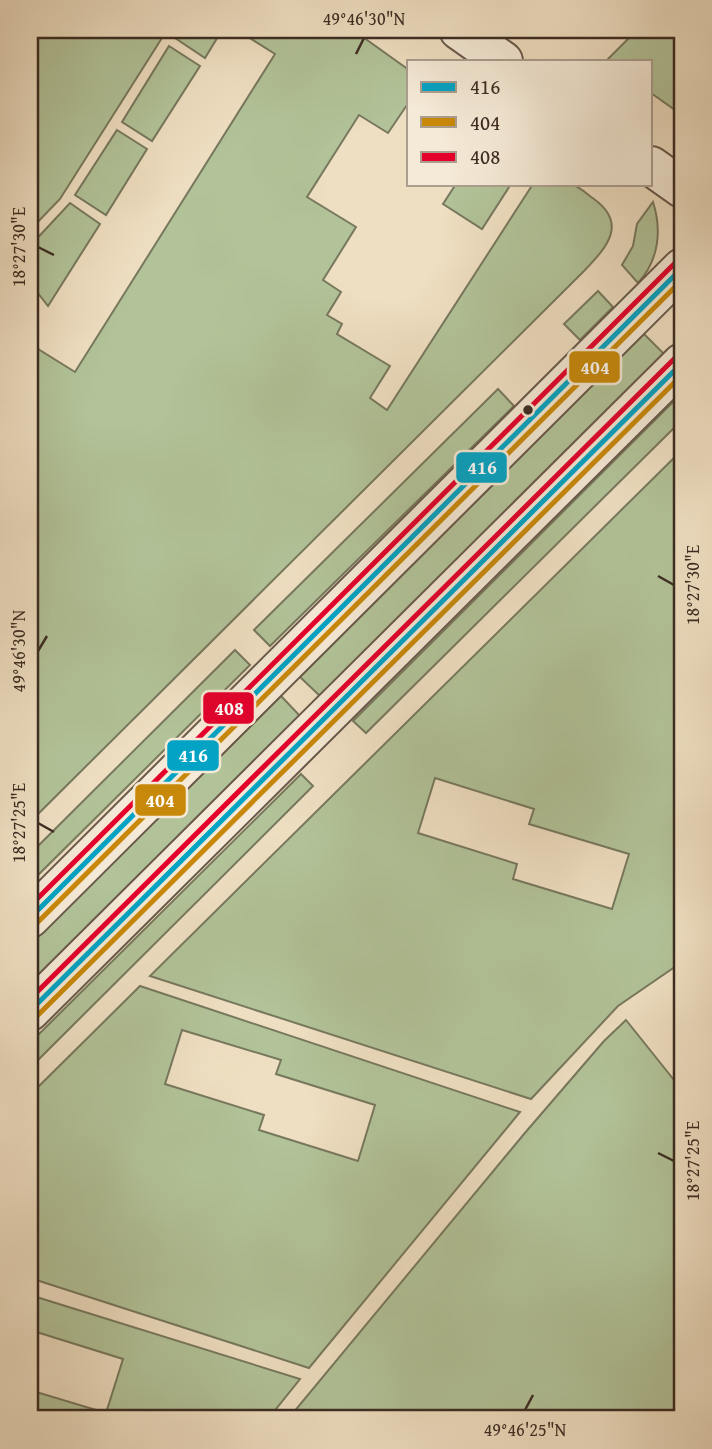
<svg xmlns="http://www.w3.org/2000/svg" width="712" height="1449" viewBox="0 0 712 1449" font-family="'Gentium Book Plus',serif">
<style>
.green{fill:#b2c399;stroke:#77785e;stroke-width:2;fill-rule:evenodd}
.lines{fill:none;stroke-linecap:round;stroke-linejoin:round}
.minor-casing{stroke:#69594b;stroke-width:42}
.minor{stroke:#f5ead7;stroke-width:38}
.bus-1-casing{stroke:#f5ead7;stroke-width:10}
.bus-2-casing{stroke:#f5ead7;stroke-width:10}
.bus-3-casing{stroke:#f5ead7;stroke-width:10}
.bus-1{stroke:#03a3c5;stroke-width:5}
.bus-2{stroke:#c88809;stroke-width:5}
.bus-3{stroke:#e4002b;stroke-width:5}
.ticks{fill:none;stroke:#3c2c23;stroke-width:2.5}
.bus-dot{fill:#3c2c23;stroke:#f5ead7;stroke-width:2.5}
.line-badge{stroke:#f5ead7;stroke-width:2.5}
.badge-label{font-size:19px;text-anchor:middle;font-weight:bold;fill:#fff}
.neatline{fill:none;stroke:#3c2c23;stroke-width:2.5}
.ticks-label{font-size:18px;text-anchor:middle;fill:#3c2c23}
</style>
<rect width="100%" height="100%" fill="#efdfc2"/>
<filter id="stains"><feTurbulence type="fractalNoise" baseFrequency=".00286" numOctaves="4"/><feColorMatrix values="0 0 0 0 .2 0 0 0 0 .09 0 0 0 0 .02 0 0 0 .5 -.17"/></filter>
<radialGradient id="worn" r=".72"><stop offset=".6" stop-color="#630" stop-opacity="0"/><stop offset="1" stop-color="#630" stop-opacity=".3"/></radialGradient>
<g class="green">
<polygon points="30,30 167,30 60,199 33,227 30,223"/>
<polygon points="180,30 222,30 205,58 175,38"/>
<path d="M237,30h116l56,40v32l-21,31 -29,-18 -52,82 49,30 -33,53 18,12 -14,23 15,9 -5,10 53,32 -20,32 17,12 146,-226c11,0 28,-3 38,0 8,2 17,11 23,15 34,25 13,48 -10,72l-554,551v-478l45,28 200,-318z"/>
<polygon points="637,30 682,30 682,115 651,93 651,61 606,61"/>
<polygon points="169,46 200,66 152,141 122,122"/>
<polygon points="117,130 147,149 106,215 75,195"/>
<polygon points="456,184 511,184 482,229 443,204"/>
<path d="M653,202c9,28 6,58 -15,81l-16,-18 11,-19 4,-22z"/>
<polygon points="70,203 100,224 48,306 30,283 30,246"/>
<polygon points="598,291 613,307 580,340 564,324"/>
<polygon points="644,334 664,354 320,696 300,677"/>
<polygon points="498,389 514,406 270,646 254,630"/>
<polygon points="682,393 682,420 366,733 353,721"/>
<path d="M682,450v512l-64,44 -87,93 -381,-123zM435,778l99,31 -5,15 100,30 -17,55 -99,-30 4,-15 -99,-31z"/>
<polygon points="235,650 250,665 30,883 30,854"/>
<polygon points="281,696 300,716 30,984 30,945"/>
<polygon points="301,774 313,786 30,1068 30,1043"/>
<path d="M140,986l380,126 -211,256 -279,-90v-183zM182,1030l99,30 -5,14 99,31 -17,56 -99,-31 5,-15 -99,-31z"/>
<polygon points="626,1020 682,1090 682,1419 288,1419 524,1134 604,1041"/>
<polygon points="30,1295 300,1379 268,1419 30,1419 30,1390 106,1413 123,1359 30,1330"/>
</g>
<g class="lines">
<defs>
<g id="minor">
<polyline points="459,30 503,61"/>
<polyline points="651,166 682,188"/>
<polyline points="30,918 682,268"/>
<polyline points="30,1011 682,363"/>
</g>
</defs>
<use href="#minor" class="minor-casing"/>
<use href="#minor" class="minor"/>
<defs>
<g id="bus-1">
<polyline points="30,918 682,268"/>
<polyline points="30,1011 682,363"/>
</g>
<g id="bus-2">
<polyline points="36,924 682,280"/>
<polyline points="36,1017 682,375"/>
</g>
<g id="bus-3">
<polyline points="30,906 676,262"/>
<polyline points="30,999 676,357"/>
</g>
</defs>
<use href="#bus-1" class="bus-1-casing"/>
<use href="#bus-2" class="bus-2-casing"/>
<use href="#bus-3" class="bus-3-casing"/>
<use href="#bus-1" class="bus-1"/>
<use href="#bus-2" class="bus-2"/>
<use href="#bus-3" class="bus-3"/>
</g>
<path class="ticks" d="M356,54l8,-16M38,247l16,8M658,576l16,9M38,651l9,-15M38,823l16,9M658,1153l16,8M525,1410l8,-15"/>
<circle class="bus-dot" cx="528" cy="410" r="6"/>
<g class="line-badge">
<rect x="568" y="350" width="53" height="34" rx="7" fill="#c88809"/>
<rect x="455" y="451" width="53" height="33" rx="7" fill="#03a3c5"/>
<rect x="202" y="691" width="53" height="34" rx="7" fill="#e4002b"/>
<rect x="166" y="739" width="54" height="33" rx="7" fill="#03a3c5"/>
<rect x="134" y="783" width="53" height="34" rx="7" fill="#c88809"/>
</g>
<g class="badge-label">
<text x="595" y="374">404</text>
<text x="482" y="474">416</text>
<text x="229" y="715">408</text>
<text x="193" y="762">416</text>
<text x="160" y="807">404</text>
</g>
<rect width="712" height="1449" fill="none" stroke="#efdfc2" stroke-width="77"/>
<rect x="407" y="60" width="245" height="126" fill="#f5ead7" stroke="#ab9e8f" stroke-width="2"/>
<rect x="421" y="82" width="35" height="10" fill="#03a3c5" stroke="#ab9e8f" stroke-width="2"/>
<text x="470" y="94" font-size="21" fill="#3c2c23">416</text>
<rect x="421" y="117" width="35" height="10" fill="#c88809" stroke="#ab9e8f" stroke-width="2"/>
<text x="470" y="130" font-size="21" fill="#3c2c23">404</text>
<rect x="421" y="152" width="35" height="10" fill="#e4002b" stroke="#ab9e8f" stroke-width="2"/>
<text x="470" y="164" font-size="21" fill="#3c2c23">408</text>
<rect x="38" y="38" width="636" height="1372" class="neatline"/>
<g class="ticks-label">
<text x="364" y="25">49°46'30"N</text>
<text transform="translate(19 247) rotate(-90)" y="6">18°27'30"E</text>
<text transform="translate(693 585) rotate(-90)" y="6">18°27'30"E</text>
<text transform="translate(19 651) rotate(-90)" y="6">49°46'30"N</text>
<text transform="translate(19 823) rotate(-90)" y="6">18°27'25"E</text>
<text transform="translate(693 1161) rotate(-90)" y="6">18°27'25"E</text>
<text x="525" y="1436">49°46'25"N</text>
</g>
<rect width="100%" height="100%" filter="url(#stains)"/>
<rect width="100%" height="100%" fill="url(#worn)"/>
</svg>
